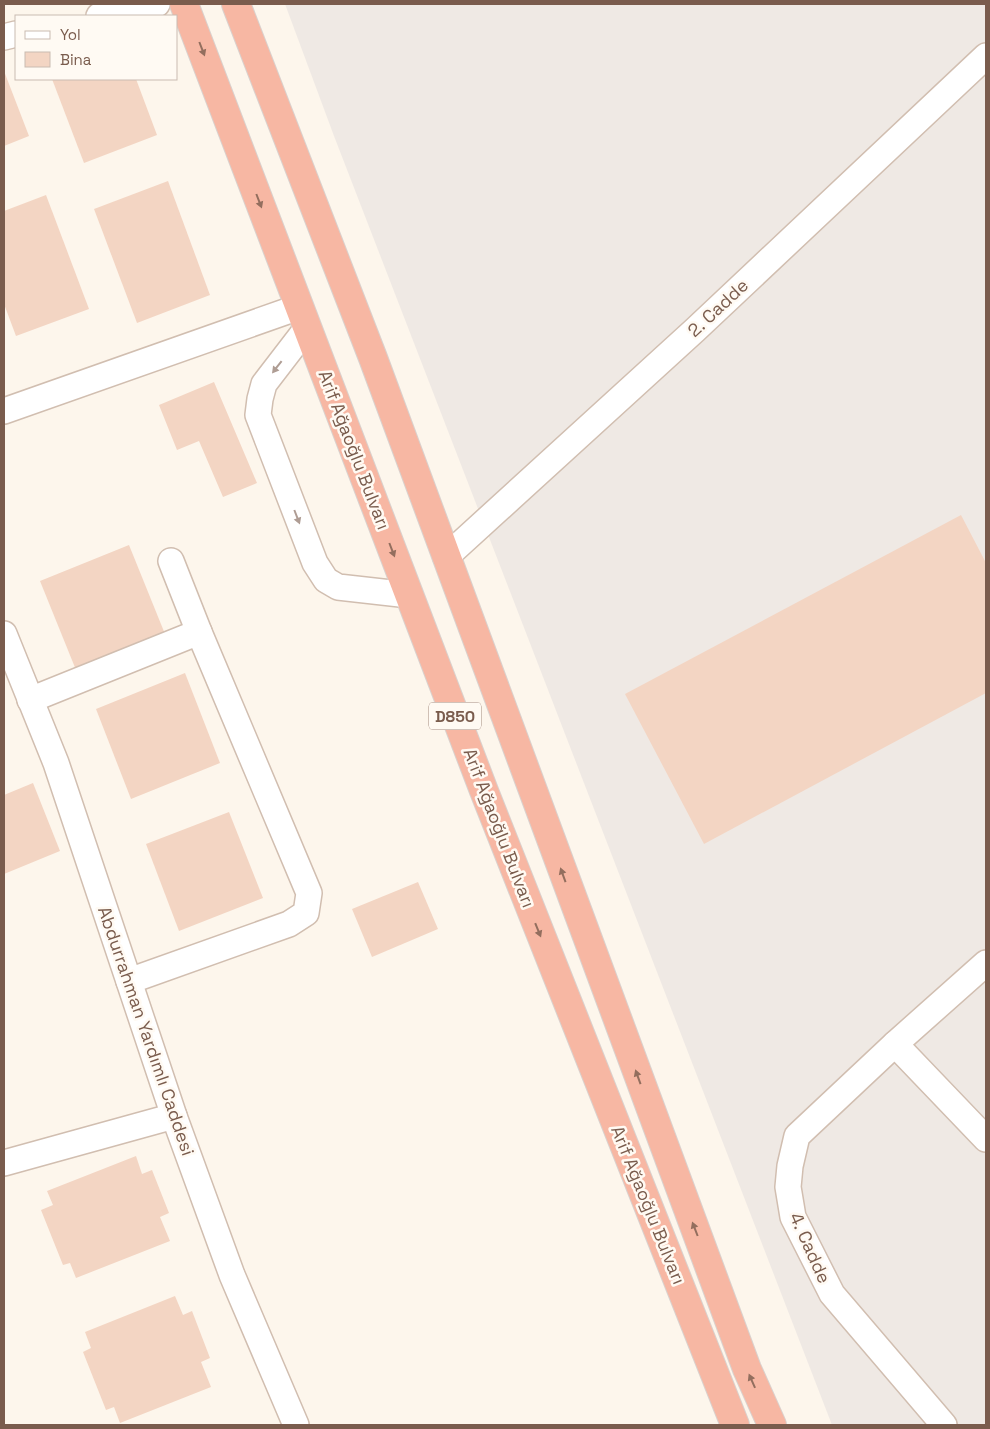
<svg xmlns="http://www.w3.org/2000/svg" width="990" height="1429" viewBox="0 0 990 1429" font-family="'Space Grotesk',sans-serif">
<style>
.industrial{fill:#efe9e4}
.building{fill:#f3d5c3}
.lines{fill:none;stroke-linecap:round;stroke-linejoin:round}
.minor-casing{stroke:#d1beb0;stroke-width:28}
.highway-casing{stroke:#dad1cd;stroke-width:30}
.minor{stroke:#fff;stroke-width:25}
.highway{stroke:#f7b7a3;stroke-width:28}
.oneway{fill:#936e5e}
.oneway2{fill:#af9d94}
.labels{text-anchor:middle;stroke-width:5;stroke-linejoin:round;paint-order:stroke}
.shield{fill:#fffaf3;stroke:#a28b7f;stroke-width:1}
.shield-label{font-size:16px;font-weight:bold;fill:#7a5c4d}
.street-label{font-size:18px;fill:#7a5c4d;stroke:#fffaf3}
</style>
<rect width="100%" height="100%" fill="#fdf6ec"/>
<polygon class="industrial" points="285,4 986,4 986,1425 832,1425 334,136"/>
<g class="building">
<polygon points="4,71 29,136 4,146"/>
<polygon points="52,79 136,79 157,135 84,163"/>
<polygon points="168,181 210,295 137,323 94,209"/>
<polygon points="46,195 89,309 16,336 4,304 4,211"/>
<polygon points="214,382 257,483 223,497 199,441 177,450 159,405"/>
<polygon points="961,515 986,563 986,693 704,844 625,694"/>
<polygon points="129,545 165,634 76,670 40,581"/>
<polygon points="185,673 220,763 131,799 96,709"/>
<polygon points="33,783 60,851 4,874 4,795"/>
<polygon points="229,812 263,898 179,931 146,844"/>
<polygon points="418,882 438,929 372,957 352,909"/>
<polygon points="136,1156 142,1174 152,1170 169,1213 160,1217 170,1241 76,1278 70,1263 63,1265 41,1210 53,1205 47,1191"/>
<polygon points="175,1296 183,1315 192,1311 210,1358 201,1362 211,1387 120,1423 114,1407 106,1410 83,1352 91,1348 85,1332"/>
</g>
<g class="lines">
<defs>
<g id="minor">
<polyline points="99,16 157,4"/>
<polyline points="4,37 16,34"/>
<polyline points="307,328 264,384 260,399 258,415 315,563 326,580 338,587 409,595"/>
<polyline points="4,411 299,307"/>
<polyline points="446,557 695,330 986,56"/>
<polyline points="171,561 199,632"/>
<polyline points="4,634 56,763 174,1116 232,1275 296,1425"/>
<polyline points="30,700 199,632 309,893 306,913 289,924 129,981"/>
<polyline points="895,1044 986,1139"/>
<polyline points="4,1163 174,1116"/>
<polyline points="944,1425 832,1294 793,1217 788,1187 790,1166 797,1136 895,1044 986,963"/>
</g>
<g id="highway">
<polyline points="184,4 484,791 735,1425"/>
<polyline points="236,4 373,358 747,1369 772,1425"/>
</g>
</defs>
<use href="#minor" class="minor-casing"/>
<use href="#highway" class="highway-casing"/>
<use href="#minor" class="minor"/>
<use href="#highway" class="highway"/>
</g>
<defs><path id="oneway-solid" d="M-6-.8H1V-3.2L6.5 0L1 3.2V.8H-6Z" transform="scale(1.25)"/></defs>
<g class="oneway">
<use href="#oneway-solid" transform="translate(202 49) rotate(69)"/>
<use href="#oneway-solid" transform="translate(259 201) rotate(69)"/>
<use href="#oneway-solid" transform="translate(392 550) rotate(69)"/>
<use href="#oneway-solid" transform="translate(563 875) rotate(-110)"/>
<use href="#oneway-solid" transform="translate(538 930) rotate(68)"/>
<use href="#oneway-solid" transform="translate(638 1077) rotate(-110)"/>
<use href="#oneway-solid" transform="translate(695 1229) rotate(-111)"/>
<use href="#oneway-solid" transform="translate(752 1381) rotate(-114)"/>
</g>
<g class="oneway2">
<use href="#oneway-solid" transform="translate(277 367) rotate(128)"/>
<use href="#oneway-solid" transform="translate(297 517) rotate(69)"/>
</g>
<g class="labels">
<rect class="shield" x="429" y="702.5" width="52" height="27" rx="4"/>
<g class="shield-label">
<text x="455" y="722">D850</text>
</g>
<g class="street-label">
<text transform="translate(718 308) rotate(-43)" y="6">2. Cadde</text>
<text transform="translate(354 450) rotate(69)" y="6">Arif Ağaoğlu Bulvarı</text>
<text transform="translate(499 828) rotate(69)" y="6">Arif Ağaoğlu Bulvarı</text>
<text transform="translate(146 1031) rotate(71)" y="6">Abdurrahman Yardımlı Caddesi</text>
<text transform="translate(648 1205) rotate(68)" y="6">Arif Ağaoğlu Bulvarı</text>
<text transform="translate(810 1248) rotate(66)" y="6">4. Cadde</text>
</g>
</g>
<rect width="990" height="1429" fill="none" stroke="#7a5c4d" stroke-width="10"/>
<rect x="15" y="15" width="162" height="65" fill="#fffaf3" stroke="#cabbb1"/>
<rect x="25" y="31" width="25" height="8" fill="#ffffff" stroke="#cabbb1"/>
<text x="60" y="40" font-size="15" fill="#7a5c4d">Yol</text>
<rect x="25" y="52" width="25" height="15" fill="#f3d5c3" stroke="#cabbb1"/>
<text x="60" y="65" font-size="15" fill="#7a5c4d">Bina</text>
</svg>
